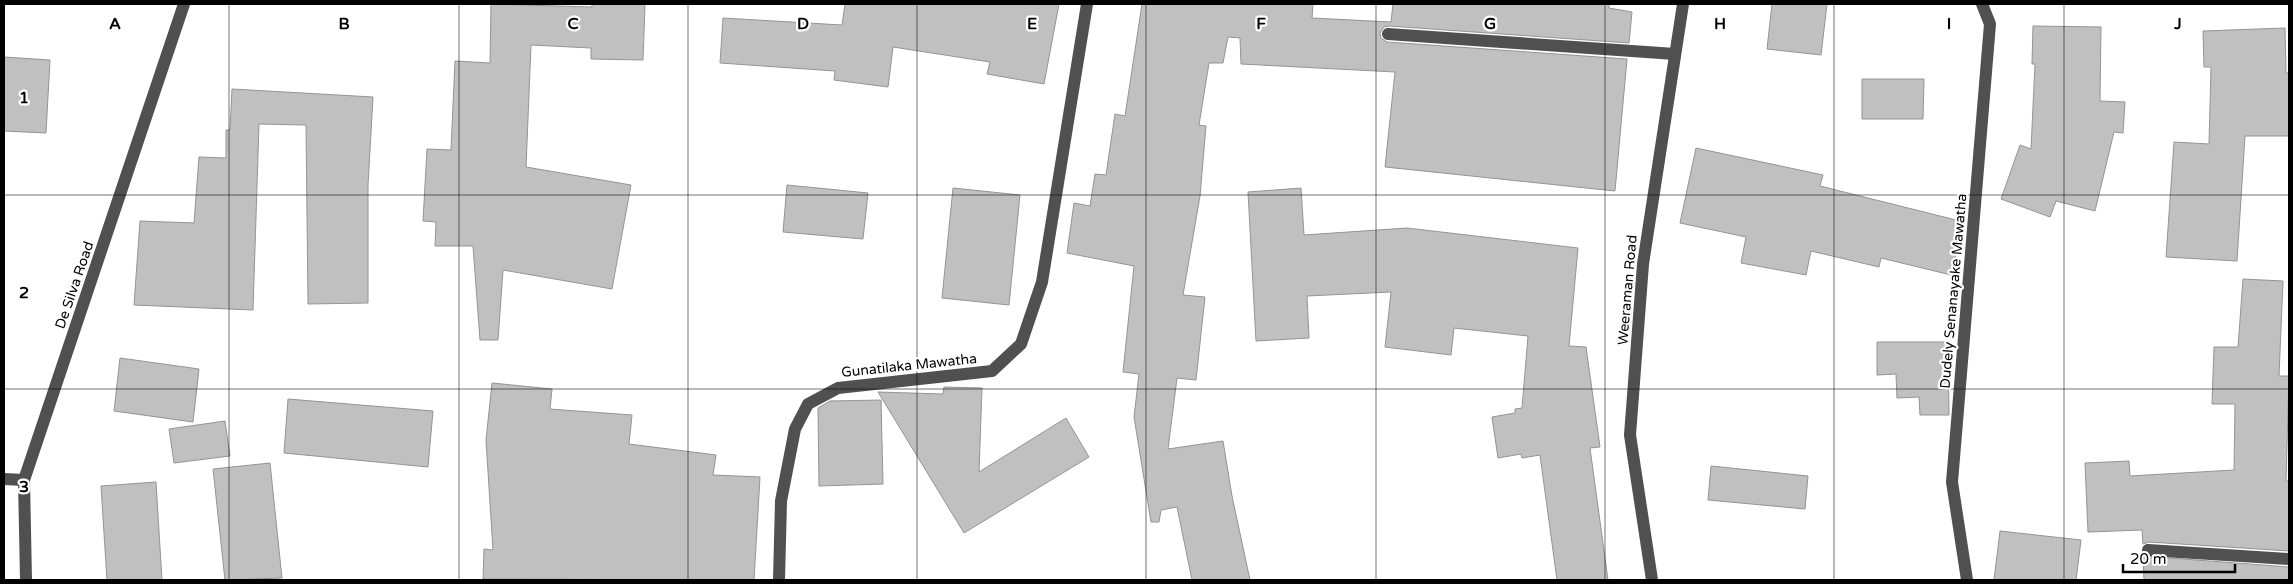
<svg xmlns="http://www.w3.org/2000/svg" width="2293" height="584" viewBox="0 0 2293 584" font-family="'Varela Round',sans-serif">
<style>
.building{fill:#c0c0c0;stroke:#949494}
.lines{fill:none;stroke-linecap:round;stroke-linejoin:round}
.minor{stroke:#505050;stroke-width:12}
.grid{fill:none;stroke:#000;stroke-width:1;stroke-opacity:0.55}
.labels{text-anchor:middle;stroke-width:4.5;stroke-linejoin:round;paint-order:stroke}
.street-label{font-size:14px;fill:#000;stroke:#fff}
.grid-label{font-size:16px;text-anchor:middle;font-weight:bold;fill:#000;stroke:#fff;stroke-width:4.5;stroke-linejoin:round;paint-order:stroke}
</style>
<rect width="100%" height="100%" fill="#fff"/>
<g class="building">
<polygon points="491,4 592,7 592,4 645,4 643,60 591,59 591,48 531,45 526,167 631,185 612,289 503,270 498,340 480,340 473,246 435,246 436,222 423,221 427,149 451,150 455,61 490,63"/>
<polygon points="845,4 1059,4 1044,84 987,74 990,62 893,47 888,87 834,80 835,71 720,63 723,18 842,25"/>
<polygon points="1142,4 1313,4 1312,18 1391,22 1393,4 1609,4 1609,8 1632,12 1629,43 1389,26 1384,27 1380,33 1381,38 1387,42 1627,59 1615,191 1385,167 1395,72 1241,64 1240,38 1228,37 1223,63 1209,63 1199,125 1206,126 1200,196 1183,295 1205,297 1196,380 1177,378 1168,449 1223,441 1232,496 1250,580 1192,580 1177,507 1161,510 1159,522 1151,522 1134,417 1139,374 1123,372 1134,266 1067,253 1074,203 1090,206 1095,174 1106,175 1115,114 1125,116"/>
<polygon points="1772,4 1827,4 1821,55 1767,49"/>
<polygon points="2033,26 2101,27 2100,101 2125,102 2123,133 2114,132 2095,211 2056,201 2050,217 2001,199 2020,145 2031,149 2035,64 2032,64"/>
<polygon points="2285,28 2286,73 2289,73 2289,136 2245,136 2237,261 2166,257 2174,142 2209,144 2211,67 2204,67 2203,31"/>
<polygon points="4,57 50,60 46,133 4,131"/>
<polygon points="1862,79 1924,79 1923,119 1862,119"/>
<polygon points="232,89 373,97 368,185 368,303 308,304 306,125 259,124 253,310 134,305 140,221 194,223 199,157 226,158 226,130 230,130"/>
<polygon points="1696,148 1823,175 1820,186 1964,222 1951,275 1881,258 1879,267 1811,251 1806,275 1741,263 1746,237 1680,223"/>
<polygon points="787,185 868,193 863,239 783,232"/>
<polygon points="953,188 1020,195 1009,305 942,298"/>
<polygon points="1301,188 1304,235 1407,228 1578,248 1569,346 1586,347 1600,447 1590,448 1608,580 1557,580 1540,455 1522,458 1521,454 1498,458 1492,417 1515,413 1515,409 1522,408 1528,336 1454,328 1451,355 1385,347 1391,292 1307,296 1309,338 1256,341 1248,192"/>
<polygon points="2243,279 2283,281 2279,376 2289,376 2286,481 2289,481 2289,551 2149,542 2143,544 2142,530 2088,532 2085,463 2129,461 2130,476 2234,470 2235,404 2212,404 2214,347 2238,347"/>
<polygon points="1877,342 1948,342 1949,415 1920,415 1919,397 1897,398 1896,374 1877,375"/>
<polygon points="120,358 199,369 193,422 114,411"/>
<polygon points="492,383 552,389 550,409 632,415 629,444 716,455 713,475 760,477 754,580 483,579 484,549 493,550 486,440"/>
<polygon points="944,387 982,388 979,472 1066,418 1089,457 964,533 878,392 943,394"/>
<polygon points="288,399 433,411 428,467 284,453"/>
<polygon points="881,400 883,484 819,486 818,408 830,401"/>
<polygon points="225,421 230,456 174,463 169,429"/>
<polygon points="270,463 282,578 225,580 213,469"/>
<polygon points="1711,466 1808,476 1805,509 1708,500"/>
<polygon points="156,482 162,580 107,580 101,486"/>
<polygon points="2000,531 2081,540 2076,580 1994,580"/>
<polygon points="2143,556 2289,567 2289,580 2144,580"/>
</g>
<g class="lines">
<g class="minor">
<polyline points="1388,34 1675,54"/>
<polyline points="4,479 24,480"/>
<polyline points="2148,550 2289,559"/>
<polyline points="26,580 24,480 184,4"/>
<polyline points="779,580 781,501 795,429 808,404 838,388 992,371 1021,344 1042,282 1087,4"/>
<polyline points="1652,580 1630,435 1643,264 1683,4"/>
<polyline points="1967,580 1952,482 1990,24 1982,4"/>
</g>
</g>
<path class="grid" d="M229,4v576M459,4v576M688,4v576M917,4v576M1146,4v576M1376,4v576M1605,4v576M1834,4v576M2064,4v576M4,195h2285M4,389h2285"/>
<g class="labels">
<g class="street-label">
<text transform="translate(74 285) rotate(-71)" y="5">De Silva Road</text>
<text transform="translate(1627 290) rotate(-85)" y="5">Weeraman Road</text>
<text transform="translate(1953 291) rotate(-85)" y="5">Dudely Senanayake Mawatha</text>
<text transform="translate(909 365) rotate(-6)" y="5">Gunatilaka Mawatha</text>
</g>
</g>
<g class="grid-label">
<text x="115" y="29">A</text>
<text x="344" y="29">B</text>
<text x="573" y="29">C</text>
<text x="803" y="29">D</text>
<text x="1032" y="29">E</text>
<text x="1261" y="29">F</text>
<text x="1490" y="29">G</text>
<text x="1720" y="29">H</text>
<text x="1949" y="29">I</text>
<text x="2178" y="29">J</text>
<text x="24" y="103">1</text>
<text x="24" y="298">2</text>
<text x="24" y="492">3</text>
</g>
<rect width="2293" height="584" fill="none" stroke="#000000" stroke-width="10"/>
<path d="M2123 564v8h112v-8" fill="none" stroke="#000000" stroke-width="2.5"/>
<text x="2130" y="564" font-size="15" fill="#000000" stroke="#ffffff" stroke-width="4" paint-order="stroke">20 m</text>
</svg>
